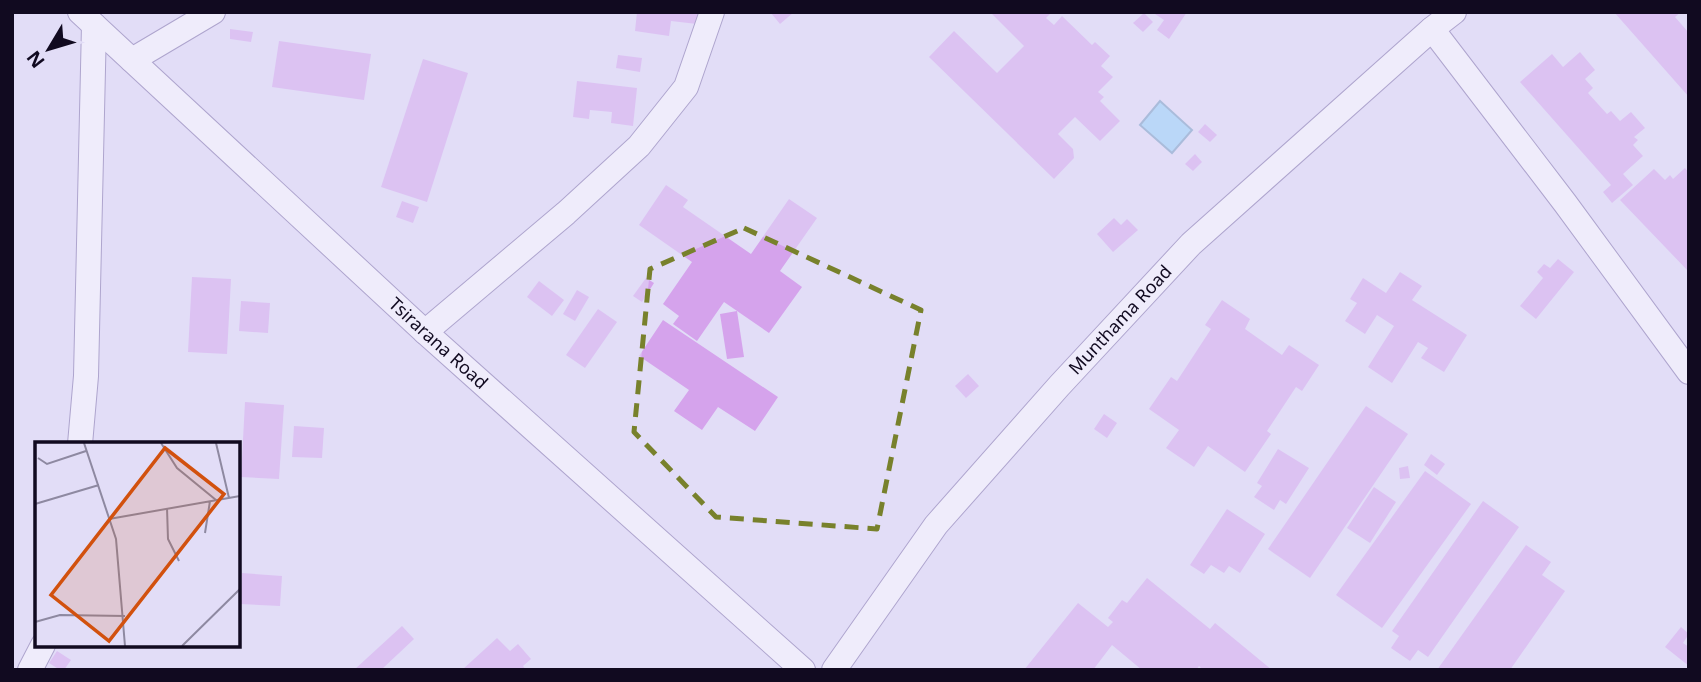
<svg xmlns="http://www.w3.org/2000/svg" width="1701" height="682" viewBox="0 0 1701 682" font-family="'Noto Sans',sans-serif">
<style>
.water{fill:#8ad1f9;stroke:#6695b8;stroke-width:2}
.building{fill:#d5a3ec}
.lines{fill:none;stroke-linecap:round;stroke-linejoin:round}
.minor-casing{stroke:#70629b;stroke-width:26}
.minor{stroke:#fff;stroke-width:24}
.marked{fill:none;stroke:#78812c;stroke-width:5;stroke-dasharray:14 9;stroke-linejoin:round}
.labels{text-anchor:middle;stroke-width:6;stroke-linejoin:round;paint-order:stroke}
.street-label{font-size:18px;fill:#110a20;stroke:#e2ddf7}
.inset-road{fill:none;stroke:#8e89a1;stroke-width:2}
.view{fill:#d2510e;fill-opacity:0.15;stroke:#d2510e;stroke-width:3.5}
.inset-edge{fill:none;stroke:#110a20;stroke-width:3.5}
</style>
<rect width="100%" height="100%" fill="#e2ddf7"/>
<polygon class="water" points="1160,101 1192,130 1172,153 1140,125"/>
<g class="building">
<polygon points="637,12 699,12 697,24 671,21 669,36 635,31"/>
<polygon points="773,12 794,12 780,24 771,13"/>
<polygon points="990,12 1048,12 1050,14 1046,18 1054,25 1062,16 1092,45 1095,42 1110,56 1101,66 1113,77 1098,92 1104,97 1100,101 1120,121 1100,141 1075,117 1058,134 1073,149 1074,158 1054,179 929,57 954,31 997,73 1024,46"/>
<polygon points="1152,12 1187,12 1169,39 1157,30 1164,20"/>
<polygon points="1614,12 1681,12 1675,17 1689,33 1689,97"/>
<polygon points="1144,13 1153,22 1143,32 1133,23"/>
<polygon points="230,29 253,32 251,42 230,39"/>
<polygon points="279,41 371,54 364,100 272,87"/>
<polygon points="1580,52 1595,70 1585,79 1593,88 1588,93 1607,114 1611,111 1620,121 1631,112 1645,128 1634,137 1638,140 1633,145 1643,156 1623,174 1633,185 1612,203 1603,192 1611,185 1520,82 1552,54 1563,67"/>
<polygon points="618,55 642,58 640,72 616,68"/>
<polygon points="423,59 468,73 427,202 381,187"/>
<polygon points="577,81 637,88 633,126 611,123 612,112 590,110 589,119 573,117"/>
<polygon points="1205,124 1217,135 1210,142 1198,132"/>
<polygon points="1195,154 1202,162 1193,171 1185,164"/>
<polygon points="1685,168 1689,173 1689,272 1620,200 1654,169 1665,180 1670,175 1673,179"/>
<polygon points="666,185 688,200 683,207 751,254 789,199 817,218 780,271 802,287 769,333 724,302 697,341 673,324 679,316 663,304 692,262 639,225"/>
<polygon points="402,201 419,207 413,223 396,217"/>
<polygon points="1114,218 1121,225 1127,219 1138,230 1113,252 1097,234"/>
<polygon points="1558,259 1574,272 1536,319 1520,306 1543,278 1537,272 1544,264 1550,268"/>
<polygon points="1400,272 1422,286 1412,300 1467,335 1444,372 1421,358 1428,348 1418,342 1392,383 1368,367 1394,326 1377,315 1365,334 1345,321 1357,303 1350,299 1363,278 1386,293"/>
<polygon points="192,277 231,279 227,354 188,352"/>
<polygon points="646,278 654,283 642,302 633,296"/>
<polygon points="539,281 564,300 552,316 527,297"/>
<polygon points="577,290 589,297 575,321 563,314"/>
<polygon points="1222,300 1250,319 1245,329 1282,355 1289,345 1319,365 1302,391 1296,387 1267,431 1271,434 1245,472 1208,446 1194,467 1166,448 1179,430 1149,409 1171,377 1177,381 1211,329 1205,325"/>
<polygon points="241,301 270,303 268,333 239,331"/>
<polygon points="598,309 617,322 585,368 566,355"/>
<polygon points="737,311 744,357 727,359 720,314"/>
<polygon points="663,320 778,397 755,431 718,407 702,430 674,411 689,390 639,356"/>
<polygon points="968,374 979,386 966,398 955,386"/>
<polygon points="245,402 284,405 279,479 241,477"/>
<polygon points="1366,406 1408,434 1310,578 1268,549"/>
<polygon points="1104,414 1117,423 1107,438 1094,429"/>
<polygon points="294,426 324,428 322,458 292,457"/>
<polygon points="1278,449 1309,468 1286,504 1280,500 1274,510 1254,497 1262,486 1257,483"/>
<polygon points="1431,454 1445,464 1437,475 1424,465"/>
<polygon points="1408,466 1410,478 1400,479 1399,468"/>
<polygon points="1425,471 1471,504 1382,628 1336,595"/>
<polygon points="1374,487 1396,502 1370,543 1347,528"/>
<polygon points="1483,501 1519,527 1428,657 1418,650 1410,661 1391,648 1399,636 1392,631"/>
<polygon points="1227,509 1265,534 1240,573 1229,566 1224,573 1211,565 1204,574 1190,565"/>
<polygon points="1526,545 1551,562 1542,575 1565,591 1510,670 1437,670"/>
<polygon points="242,573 282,576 280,606 240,604"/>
<polygon points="1147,578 1210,629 1215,623 1272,670 1203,670 1199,666 1196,670 1142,670 1112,645 1093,670 1024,670 1078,603 1108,627 1113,622 1108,618 1122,600 1127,603"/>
<polygon points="402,626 414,639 381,670 354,670"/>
<polygon points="1681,627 1689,634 1683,643 1689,647 1689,666 1665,647"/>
<polygon points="497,638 510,651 518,644 531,659 523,666 526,670 462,670"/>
<polygon points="57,651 71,660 64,670 60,670 49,663"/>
</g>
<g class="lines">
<defs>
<g id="minor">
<path id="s1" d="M80,12l345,320 378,338"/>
<polyline points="1432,29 1565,203 1689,372"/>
<polyline points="132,60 213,12"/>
<polyline points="425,332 566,213 639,146 686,87 712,12"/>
<polyline points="80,444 86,376 94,25"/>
<polyline points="30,670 43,645"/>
<path id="s2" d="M834,670l102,-145 123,-139 132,-142 241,-215 22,-17"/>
</g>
</defs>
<use href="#minor" class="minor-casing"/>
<use href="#minor" class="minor"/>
</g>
<path d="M0 0H1701V682H0ZM744,228l177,82 -44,219 -161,-12 -82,-85 16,-163z" fill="#e2ddf7" fill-opacity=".55" fill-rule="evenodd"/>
<path class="marked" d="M744,228l177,82 -44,219 -161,-12 -82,-85 16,-163z"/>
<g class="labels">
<g class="street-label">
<text dy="6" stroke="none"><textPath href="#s2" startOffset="453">Munthama Road</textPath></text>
<text dy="6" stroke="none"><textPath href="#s1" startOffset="488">Tsirarana Road</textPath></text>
</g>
</g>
<g transform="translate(35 442)">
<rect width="205" height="205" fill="#e2ddf7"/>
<path class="inset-road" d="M49,1l32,96 9,107M126,1l16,25 39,32M181,1l13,55M3,16l9,6 39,-13M0,62l64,-19M132,66l1,31 11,22M74,77l131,-23M170,91l5,-32M0,180l25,-7 65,1M147,204l58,-57"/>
<path class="view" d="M130,6l59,46 -115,147 -58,-46z"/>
<rect width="205" height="205" class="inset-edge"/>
</g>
<rect width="1701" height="682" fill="none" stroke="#110a20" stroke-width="28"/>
<g transform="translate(49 49) rotate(232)" stroke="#e2ddf7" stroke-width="5" paint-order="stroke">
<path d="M0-5L12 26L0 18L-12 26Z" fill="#110a20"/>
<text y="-10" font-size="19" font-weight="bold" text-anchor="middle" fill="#110a20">N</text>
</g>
</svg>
